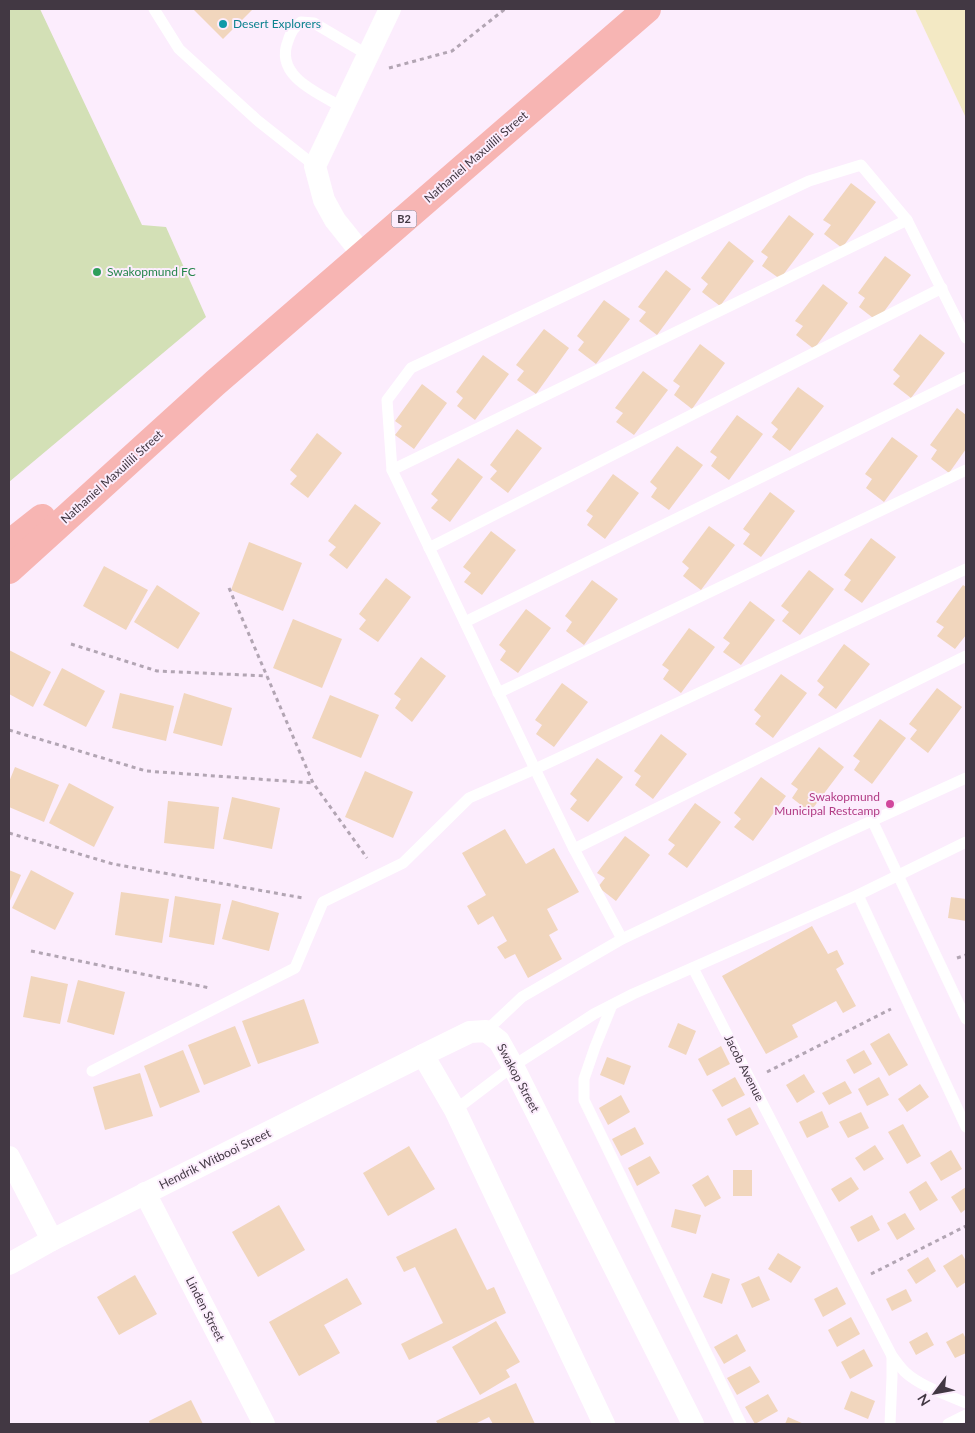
<svg xmlns="http://www.w3.org/2000/svg" width="975" height="1433" viewBox="0 0 975 1433" font-family="Lato,sans-serif">
<style>
.green{fill:#d3e0b6}
.sand{fill:#f3e9c4}
.building{fill:#f1d6bd}
.lines{fill:none;stroke-linecap:round;stroke-linejoin:round}
.path{stroke:#b2a5b3;stroke-width:3;stroke-dasharray:4 4;stroke-linecap:butt}
.lane{stroke:#fff;stroke-width:11}
.street{stroke:#fff;stroke-width:22}
.highway{stroke:#f7b5b3;stroke-width:28}
.culture-dot{fill:#0f9aa8;stroke:#fcedfd;stroke-width:2}
.leisure-dot{fill:#2e9e5b;stroke:#fcedfd;stroke-width:2}
.hotel-dot{fill:#d1479c;stroke:#fcedfd;stroke-width:2}
.labels{text-anchor:middle;stroke-width:4;stroke-linejoin:round;paint-order:stroke}
.shield{fill:#fcedfd;stroke:#7a6e7b;stroke-width:1}
.shield-label{font-size:11px;font-weight:bold;fill:#423843}
.culture-label{font-size:12px;fill:#0d838f;stroke:#fcedfd;text-anchor:start}
.street-label{font-size:12px;fill:#423843;stroke:#fcedfd}
.leisure-label{font-size:12px;fill:#27864d;stroke:#fcedfd;text-anchor:start}
.hotel-label{font-size:12px;fill:#b23c85;stroke:#fcedfd;text-anchor:end}
</style>
<rect width="100%" height="100%" fill="#fcedfd"/>
<polygon class="green" points="9,9 40,9 142,225 166,227 206,317 9,482"/>
<polygon class="sand" points="915,9 966,9 966,118"/>
<g class="building">
<polygon points="193,9 253,9 223,39"/>
<polygon points="851,183 876,202 842,248 824,234 831,225 823,220"/>
<polygon points="789,215 814,234 780,279 762,266 768,257 761,252"/>
<polygon points="729,241 754,261 720,306 702,292 708,284 701,278"/>
<polygon points="885,256 911,275 877,321 859,307 865,298 858,293"/>
<polygon points="666,270 691,289 657,335 639,321 646,312 638,307"/>
<polygon points="823,284 848,303 814,349 796,335 803,326 795,321"/>
<polygon points="604,300 630,319 596,364 578,350 584,342 577,336"/>
<polygon points="544,329 569,348 536,394 517,380 524,371 516,365"/>
<polygon points="920,334 945,353 911,398 893,384 900,376 893,370"/>
<polygon points="700,344 725,363 692,409 674,395 680,386 673,381"/>
<polygon points="483,355 509,374 475,420 457,406 463,398 456,392"/>
<polygon points="643,371 668,390 634,435 616,422 623,413 615,408"/>
<polygon points="422,384 447,403 414,449 395,435 402,426 395,421"/>
<polygon points="798,387 824,406 790,451 772,437 778,429 771,423"/>
<polygon points="957,408 966,415 966,449 949,473 931,459 937,450 930,445"/>
<polygon points="737,415 763,434 729,480 711,466 717,457 710,452"/>
<polygon points="517,429 542,448 508,493 490,479 497,471 490,465"/>
<polygon points="317,433 342,453 308,498 290,484 297,476 290,470"/>
<polygon points="892,437 918,456 884,502 866,488 872,479 865,474"/>
<polygon points="677,446 703,465 669,510 651,497 657,488 650,482"/>
<polygon points="458,458 483,477 450,522 431,508 438,500 431,494"/>
<polygon points="613,474 639,493 605,539 587,525 593,516 586,511"/>
<polygon points="770,492 795,511 761,557 743,544 750,534 743,529"/>
<polygon points="355,504 381,523 347,569 329,555 336,547 328,541"/>
<polygon points="709,526 735,545 701,590 683,576 689,568 682,562"/>
<polygon points="491,531 516,550 482,595 464,582 471,573 463,567"/>
<polygon points="871,538 896,557 862,603 844,590 851,580 844,575"/>
<polygon points="249,542 302,563 283,611 231,590"/>
<polygon points="104,566 148,590 126,630 83,606"/>
<polygon points="809,570 834,589 800,635 782,621 789,612 781,606"/>
<polygon points="386,578 411,597 378,642 359,629 366,620 359,614"/>
<polygon points="592,580 618,599 584,645 566,631 572,622 565,616"/>
<polygon points="157,585 200,613 178,649 134,622"/>
<polygon points="963,585 966,587 966,635 955,649 937,636 944,627 936,622"/>
<polygon points="750,601 775,620 741,665 723,652 730,643 723,638"/>
<polygon points="526,609 551,628 518,673 500,660 506,651 499,645"/>
<polygon points="293,619 342,639 322,688 273,668"/>
<polygon points="689,628 715,647 681,693 663,679 669,670 662,665"/>
<polygon points="844,644 870,664 836,709 818,695 824,687 817,681"/>
<polygon points="9,650 51,672 33,707 9,694"/>
<polygon points="421,657 446,676 412,722 395,708 401,699 394,694"/>
<polygon points="62,668 105,691 86,727 43,705"/>
<polygon points="781,674 807,693 773,738 755,724 761,716 754,710"/>
<polygon points="562,683 588,702 554,747 536,734 542,725 535,720"/>
<polygon points="937,688 962,707 928,753 910,739 917,730 909,724"/>
<polygon points="120,693 174,706 166,741 112,728"/>
<polygon points="184,693 232,708 222,746 173,733"/>
<polygon points="330,695 379,715 361,758 312,738"/>
<polygon points="880,719 906,738 872,784 854,770 860,761 853,756"/>
<polygon points="661,734 687,754 653,799 635,785 641,776 634,771"/>
<polygon points="819,747 844,767 810,812 792,798 798,789 791,784"/>
<polygon points="597,758 623,777 588,822 570,809 577,800 570,794"/>
<polygon points="15,767 59,785 44,822 9,807 9,782"/>
<polygon points="365,771 413,792 393,838 345,817"/>
<polygon points="761,777 786,796 753,841 734,827 741,819 734,813"/>
<polygon points="69,783 114,807 94,847 49,823"/>
<polygon points="232,797 280,808 272,849 223,839"/>
<polygon points="168,801 219,807 214,849 164,843"/>
<polygon points="695,803 721,822 687,868 668,854 675,845 668,840"/>
<polygon points="505,829 526,864 554,848 579,892 547,909 558,930 549,935 562,959 528,978 515,954 505,959 497,947 507,941 493,916 478,925 467,906 486,895 462,853"/>
<polygon points="625,836 650,855 616,901 598,887 605,878 597,873"/>
<polygon points="9,870 21,875 9,903"/>
<polygon points="31,870 74,893 55,930 12,908"/>
<polygon points="121,892 169,899 162,943 115,935"/>
<polygon points="175,896 221,904 214,945 169,937"/>
<polygon points="951,897 966,899 966,921 948,918"/>
<polygon points="232,900 279,913 269,951 222,939"/>
<polygon points="812,926 828,954 837,950 844,964 836,969 856,1006 843,1013 836,1001 792,1025 798,1037 766,1054 722,976"/>
<polygon points="31,976 68,984 60,1024 23,1017"/>
<polygon points="78,980 125,992 114,1035 67,1022"/>
<polygon points="304,999 319,1043 258,1064 242,1021"/>
<polygon points="678,1023 696,1031 686,1055 668,1047"/>
<polygon points="235,1026 251,1066 204,1085 188,1045"/>
<polygon points="889,1033 908,1065 889,1076 870,1044"/>
<polygon points="721,1046 730,1064 707,1076 698,1059"/>
<polygon points="183,1050 200,1092 160,1108 144,1066"/>
<polygon points="864,1050 872,1064 854,1074 846,1060"/>
<polygon points="607,1057 631,1066 624,1085 600,1075"/>
<polygon points="140,1073 153,1116 105,1130 93,1087"/>
<polygon points="804,1074 815,1092 797,1103 786,1085"/>
<polygon points="735,1077 745,1095 722,1107 712,1090"/>
<polygon points="879,1077 889,1095 867,1106 858,1089"/>
<polygon points="845,1081 852,1093 829,1105 822,1093"/>
<polygon points="920,1084 929,1097 907,1112 898,1099"/>
<polygon points="621,1095 630,1112 608,1125 599,1108"/>
<polygon points="750,1107 759,1124 736,1136 727,1119"/>
<polygon points="822,1111 829,1127 807,1138 799,1122"/>
<polygon points="861,1112 869,1128 848,1138 839,1122"/>
<polygon points="903,1124 921,1156 907,1164 888,1132"/>
<polygon points="635,1127 644,1144 621,1156 612,1139"/>
<polygon points="875,1145 884,1159 864,1171 855,1158"/>
<polygon points="409,1146 435,1189 388,1216 363,1173"/>
<polygon points="951,1150 962,1169 941,1181 930,1163"/>
<polygon points="650,1156 660,1173 637,1186 628,1168"/>
<rect x="733" y="1170" width="19" height="26"/>
<polygon points="708,1175 721,1198 705,1207 692,1185"/>
<polygon points="851,1177 859,1189 839,1202 831,1189"/>
<polygon points="926,1181 938,1200 920,1211 909,1192"/>
<polygon points="966,1187 966,1209 961,1213 951,1197"/>
<polygon points="279,1205 305,1250 258,1277 232,1232"/>
<polygon points="675,1209 701,1215 696,1234 671,1227"/>
<polygon points="905,1213 915,1229 897,1240 887,1223"/>
<polygon points="872,1215 880,1230 858,1242 850,1227"/>
<polygon points="456,1228 487,1290 494,1287 506,1313 409,1360 401,1344 443,1323 415,1267 404,1272 396,1257"/>
<polygon points="778,1253 801,1267 791,1283 768,1269"/>
<polygon points="962,1254 966,1261 966,1282 957,1288 943,1266"/>
<polygon points="928,1257 936,1271 916,1284 907,1270"/>
<polygon points="712,1273 730,1279 722,1304 703,1297"/>
<polygon points="135,1275 157,1314 119,1335 97,1297"/>
<polygon points="759,1276 770,1300 752,1308 741,1284"/>
<polygon points="347,1278 362,1304 324,1325 340,1353 299,1376 269,1322"/>
<polygon points="837,1287 846,1304 823,1317 814,1299"/>
<polygon points="906,1289 912,1301 892,1311 886,1299"/>
<polygon points="851,1317 860,1334 837,1347 828,1330"/>
<polygon points="496,1321 520,1362 506,1370 510,1377 480,1395 452,1347"/>
<polygon points="927,1332 934,1345 916,1355 909,1342"/>
<polygon points="963,1333 966,1339 966,1353 955,1358 946,1342"/>
<polygon points="737,1334 746,1351 724,1364 714,1347"/>
<polygon points="864,1349 873,1366 850,1379 841,1362"/>
<polygon points="750,1366 760,1382 737,1395 727,1378"/>
<polygon points="516,1383 535,1424 493,1424 489,1417 475,1424 438,1424 436,1421"/>
<polygon points="851,1391 875,1401 868,1419 844,1409"/>
<polygon points="768,1394 778,1411 755,1424 745,1407"/>
<polygon points="191,1400 203,1424 150,1424 149,1421"/>
<polygon points="788,1417 804,1424 785,1424"/>
</g>
<g class="lines">
<g class="path">
<polyline points="389,68 452,51 505,9"/>
<polyline points="229,588 313,783 367,858"/>
<polyline points="71,644 157,671 267,676"/>
<polyline points="9,730 146,771 313,783"/>
<polyline points="9,833 113,864 303,898"/>
<polyline points="31,951 210,988"/>
<polyline points="957,958 966,955"/>
<polyline points="767,1072 891,1009"/>
<polyline points="871,1274 966,1226"/>
</g>
<g class="lane">
<polyline points="154,9 179,49 257,120 315,166"/>
<path d="M342,107c-24,-14 -68,-31 -54,-66 3,-9 5,-13 13,-19l13,1 54,32"/>
<polyline points="392,470 907,220"/>
<polyline points="429,548 942,288"/>
<polyline points="465,622 966,377"/>
<polyline points="498,693 966,470"/>
<polyline points="872,820 966,1019"/>
<polyline points="574,849 966,656"/>
<polyline points="858,895 966,1127"/>
<polyline points="622,939 574,849 535,769 392,470 387,400 411,368 809,181 861,165 907,220 966,338"/>
<path d="M693,968l199,388c4,5 8,11 13,16 15,14 42,23 61,31"/>
<polyline points="612,1005 595,1047 584,1079 584,1100 741,1424"/>
<polyline points="486,1031 522,997 622,939 832,839 966,778"/>
<polyline points="92,1071 295,968 323,902 403,863 469,798 535,769 966,569"/>
<polyline points="455,1110 513,1066 594,1014 633,994 858,895 966,842"/>
<polyline points="890,1424 892,1377 892,1356"/>
<polyline points="948,1424 966,1415"/>
</g>
<g class="street">
<polyline points="363,255 335,220 324,200 315,166 390,9"/>
<polyline points="423,1055 455,1110 604,1424"/>
<polyline points="9,1157 52,1240"/>
<polyline points="145,1193 264,1424"/>
<polyline points="9,1264 52,1240 423,1055 470,1032 486,1031 499,1041 513,1066 693,1424"/>
</g>
<g class="highway">
<polyline points="9,544 42,518"/>
<polyline points="9,570 215,383 647,9"/>
</g>
</g>
<circle class="culture-dot" cx="223" cy="24" r="5"/>
<circle class="leisure-dot" cx="97" cy="272" r="5"/>
<circle class="hotel-dot" cx="890" cy="804" r="5"/>
<g class="labels">
<rect class="shield" x="391.5" y="210.5" width="25" height="17" rx="4"/>
<g class="shield-label">
<text x="404" y="223">B2</text>
</g>
<g class="culture-label">
<text x="233" y="28">Desert Explorers</text>
</g>
<g class="street-label">
<text transform="translate(476 157) rotate(-41)" y="4">Nathaniel Maxuilili Street</text>
<text transform="translate(112 477) rotate(-42)" y="4">Nathaniel Maxuilili Street</text>
<text transform="translate(744 1068) rotate(63)" y="4">Jacob Avenue</text>
<text transform="translate(518 1078) rotate(62)" y="4">Swakop Street</text>
<text transform="translate(215 1159) rotate(-26)" y="4">Hendrik Witbooi Street</text>
<text transform="translate(205 1309) rotate(63)" y="4">Linden Street</text>
</g>
<g class="leisure-label">
<text x="107" y="276">Swakopmund FC</text>
</g>
<g class="hotel-label">
<text x="880" y="801">Swakopmund<tspan x="880" dy="14">Municipal Restcamp</tspan></text>
</g>
</g>
<rect width="975" height="1433" fill="none" stroke="#423843" stroke-width="20"/>
<g transform="translate(935 1393) rotate(238)" stroke="#fcedfd" stroke-width="4" paint-order="stroke">
<path d="M0-4L9 19L0 12L-9 19Z" fill="#423843"/>
<text y="-8" font-size="14" font-weight="bold" text-anchor="middle" fill="#423843">N</text>
</g>
</svg>
